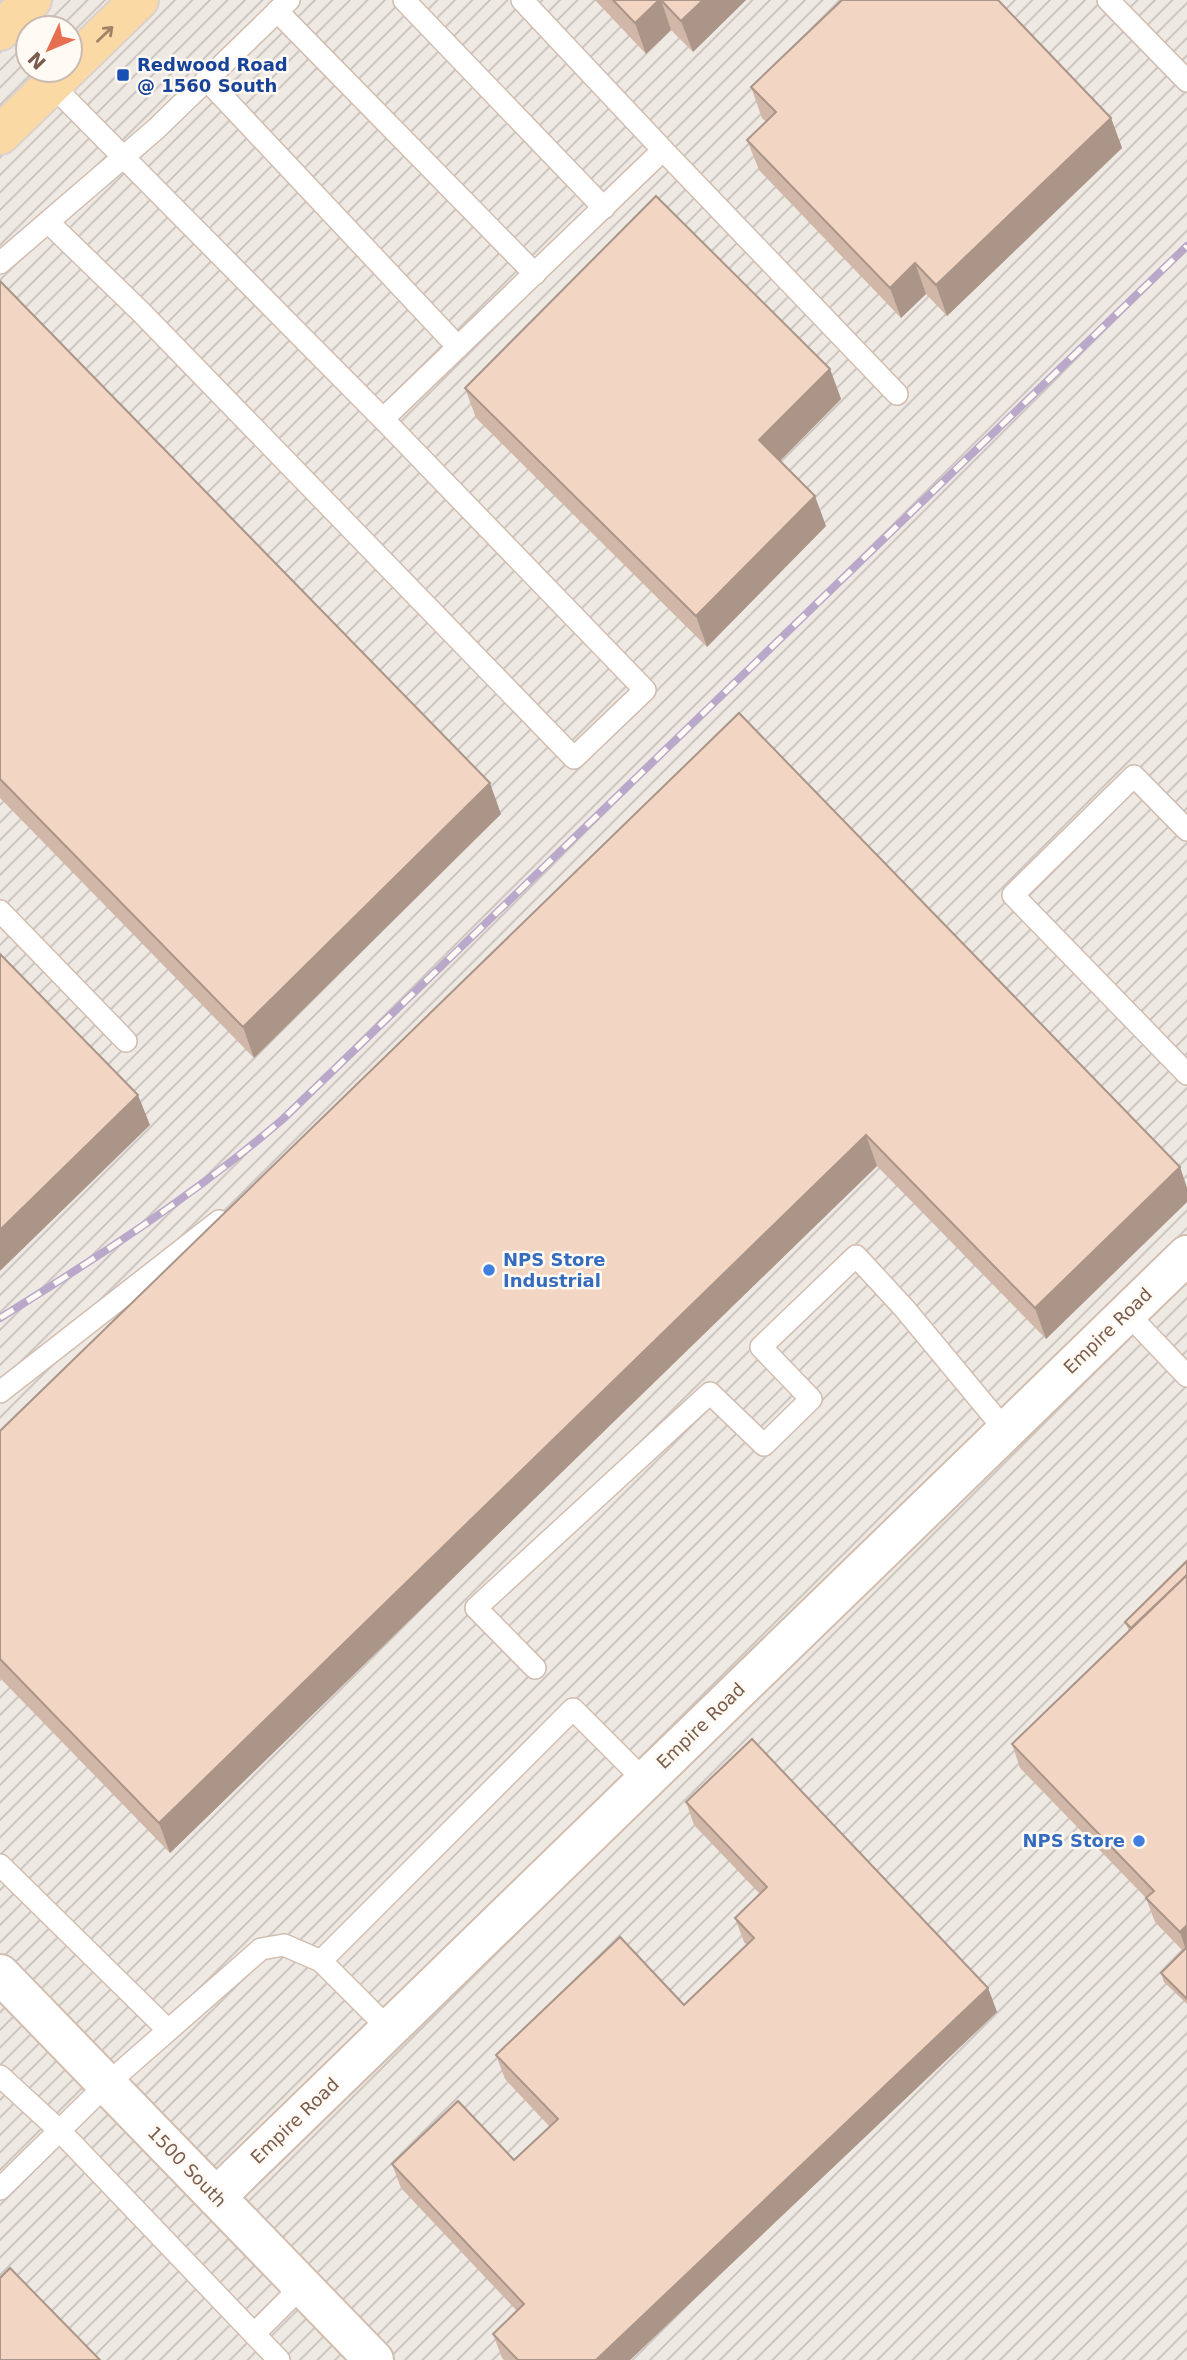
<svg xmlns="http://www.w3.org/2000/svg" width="1187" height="2360" viewBox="0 0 1187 2360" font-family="'DejaVu Sans',sans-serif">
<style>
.industrial{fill:url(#industrial-furrows);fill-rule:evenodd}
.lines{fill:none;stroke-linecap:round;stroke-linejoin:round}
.service-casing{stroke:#d1beb0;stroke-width:24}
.minor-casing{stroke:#d1beb0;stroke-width:42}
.primary-casing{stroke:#dad1cd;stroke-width:42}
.service{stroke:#fff;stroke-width:21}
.minor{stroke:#fff;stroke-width:38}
.primary{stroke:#fbd9a5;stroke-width:38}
.rail-casing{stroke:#b9a8c9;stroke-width:8}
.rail{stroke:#fffaf3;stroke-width:5;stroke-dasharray:16;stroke-linecap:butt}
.wall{fill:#d1b7a8}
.shaded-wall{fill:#aa9588}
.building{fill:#f3d5c3;stroke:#aa9588;stroke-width:2}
.oneway{stroke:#a18267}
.transit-dot{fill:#1a4fb4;stroke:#fffaf3;stroke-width:2.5}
.shop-dot{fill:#3f7fe0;stroke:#fffaf3;stroke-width:2.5}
.labels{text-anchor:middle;stroke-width:5;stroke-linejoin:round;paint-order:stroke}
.transit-label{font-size:18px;font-weight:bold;fill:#164399;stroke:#fffaf3;text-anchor:start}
.shop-label{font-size:18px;font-weight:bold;fill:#366cbe;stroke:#fffaf3;text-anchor:start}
.street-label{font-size:18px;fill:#7a5c4d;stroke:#fffaf3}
</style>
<defs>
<pattern id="industrial-furrows" width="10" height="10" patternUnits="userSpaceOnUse" patternTransform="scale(1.75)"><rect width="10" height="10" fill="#efe9e4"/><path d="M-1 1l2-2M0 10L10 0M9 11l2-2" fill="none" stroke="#c7c0bb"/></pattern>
</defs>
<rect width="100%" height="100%" fill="#fdf6ec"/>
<path class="industrial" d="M0,0h1187v2360h-1187zM28,28h42v42h-42z"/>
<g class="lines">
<defs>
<g id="service">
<polyline points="404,0 604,208"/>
<polyline points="1108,0 1187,81"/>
<polyline points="277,11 535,274"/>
<polyline points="207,80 458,347"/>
<polyline points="52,85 383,419"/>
<polyline points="663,150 897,394"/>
<polyline points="48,222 141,312 574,758 645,690 383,419 663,150 522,0"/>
<polyline points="0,263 156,129 289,0"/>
<polyline points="1187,830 1134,776 1013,895 1187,1074"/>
<polyline points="0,911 126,1041"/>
<polyline points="1127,1313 1187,1376"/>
<polyline points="0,1392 219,1221"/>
<polyline points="535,1668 476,1608 710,1393 764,1445 811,1399 761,1347 856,1256 904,1308 1006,1431"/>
<polyline points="0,1865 168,2030"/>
<polyline points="389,2029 321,1961 573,1709 645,1781"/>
<polyline points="0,2076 60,2131 279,2360"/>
<polyline points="0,2189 107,2084 261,1949 284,1945 321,1961"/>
<polyline points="254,2334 302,2286"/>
</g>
<g id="minor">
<polyline points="0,1974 374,2360"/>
<polyline points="216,2197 1187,1255"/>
</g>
<g id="primary">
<polyline points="0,31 32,0"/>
<polyline points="70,67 139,0"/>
<polyline points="0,135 67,70"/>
</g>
</defs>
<use href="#service" class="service-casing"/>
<use href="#minor" class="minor-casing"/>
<use href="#primary" class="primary-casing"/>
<use href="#service" class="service"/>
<use href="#minor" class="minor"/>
<use href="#primary" class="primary"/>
<defs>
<path id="rail" d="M0,1318c98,-61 196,-124 283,-199l904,-873"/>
</defs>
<use href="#rail" class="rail-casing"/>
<use href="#rail" class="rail"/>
</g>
<g class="wall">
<polygon points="595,0 746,0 693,52 671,30 646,54"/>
<polygon points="751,87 1111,118 1122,148 947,316 926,294 901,318 759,170 747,140 766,122 762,118"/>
<polygon points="0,281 501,814 254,1058 0,798"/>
<polygon points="830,369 841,399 780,461 826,526 707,647 476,418 465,388"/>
<polygon points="739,713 1180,1167 1187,1188 1187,1202 1046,1339 877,1166 170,1853 0,1678 0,1431"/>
<polygon points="1187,1561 1187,2004 1164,1982 1161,1973 1183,1951 1155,1922 1146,1898 1020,1768 1012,1744 1129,1631 1125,1622"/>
<polygon points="686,1802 988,1988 997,2012 630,2360 504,2360 502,2358 493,2334 517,2311 401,2188 392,2164 514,2160 550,2127 505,2079 496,2055 684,2005 747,1945 744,1942 735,1918 760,1894 694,1825"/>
</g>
<g class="shaded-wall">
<polygon points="659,0 661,0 671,30 646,54 635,23"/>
<polygon points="703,0 746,0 693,52 681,21"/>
<polygon points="1111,118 1122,148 947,316 936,285"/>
<polygon points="915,263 926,294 901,318 890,288"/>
<polygon points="830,369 841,399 770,471 759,440"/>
<polygon points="815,496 826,526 707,647 696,616"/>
<polygon points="490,783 501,814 254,1058 243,1027"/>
<polygon points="138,1095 150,1125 0,1271 0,1230"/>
<polygon points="866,1135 877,1166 170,1853 159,1823"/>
<polygon points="1180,1167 1187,1188 1187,1202 1046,1339 1035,1308"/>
<polygon points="1187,1926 1187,1953 1180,1932"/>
<polygon points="988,1988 997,2012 630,2360 596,2360"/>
</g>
<g class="building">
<polygon points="613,0 659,0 635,23"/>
<polygon points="661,0 703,0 681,21"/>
<polygon points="842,0 998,0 1111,118 936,285 915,263 890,288 747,140 776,112 751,87"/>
<polygon points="656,196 830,369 759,440 815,496 696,616 465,388"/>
<polygon points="0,281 490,783 243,1027 0,779"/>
<polygon points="739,713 1180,1167 1035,1308 866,1135 159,1823 0,1659 0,1431"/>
<polygon points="0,954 138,1095 0,1230"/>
<polygon points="1187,1561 1187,1575 1131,1628 1125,1622"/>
<polygon points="1187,1575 1187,1925 1180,1932 1146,1898 1154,1891 1012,1744"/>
<polygon points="752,1739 988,1988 596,2360 518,2360 493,2334 524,2304 392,2164 458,2101 514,2160 558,2119 496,2055 620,1937 684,2005 754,1938 735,1918 767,1887 686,1802"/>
<polygon points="1187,1947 1187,1999 1161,1973"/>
<polygon points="10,2268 100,2360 0,2360 0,2278"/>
</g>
<defs><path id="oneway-shaft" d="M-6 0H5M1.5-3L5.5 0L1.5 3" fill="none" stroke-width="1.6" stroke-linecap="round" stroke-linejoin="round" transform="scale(1.75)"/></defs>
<use class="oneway" href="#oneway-shaft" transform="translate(105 34) rotate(-44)"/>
<rect class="transit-dot" x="116" y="68" width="14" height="14" rx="3.5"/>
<g class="shop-dot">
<circle cx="489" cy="1270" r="7"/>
<circle cx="1139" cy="1841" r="7"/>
</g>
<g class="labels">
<g class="transit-label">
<text x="137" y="71">Redwood Road<tspan x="137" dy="21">@ 1560 South</tspan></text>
</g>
<g class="shop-label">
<text x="503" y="1266">NPS Store<tspan x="503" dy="21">Industrial</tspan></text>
<text x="1125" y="1847" text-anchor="end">NPS Store</text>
</g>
<g class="street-label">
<text transform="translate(1108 1331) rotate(-44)" y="6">Empire Road</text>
<text transform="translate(701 1726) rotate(-44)" y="6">Empire Road</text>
<text transform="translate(295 2121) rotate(-44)" y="6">Empire Road</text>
<text transform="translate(187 2167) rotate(46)" y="6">1500 South</text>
</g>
</g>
<g transform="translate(49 49) rotate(226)"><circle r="33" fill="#fffaf3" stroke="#cabbb1" stroke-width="2"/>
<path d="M0-5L12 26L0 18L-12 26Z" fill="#e76f51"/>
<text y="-10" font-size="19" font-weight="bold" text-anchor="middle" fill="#7a5c4d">N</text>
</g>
</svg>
